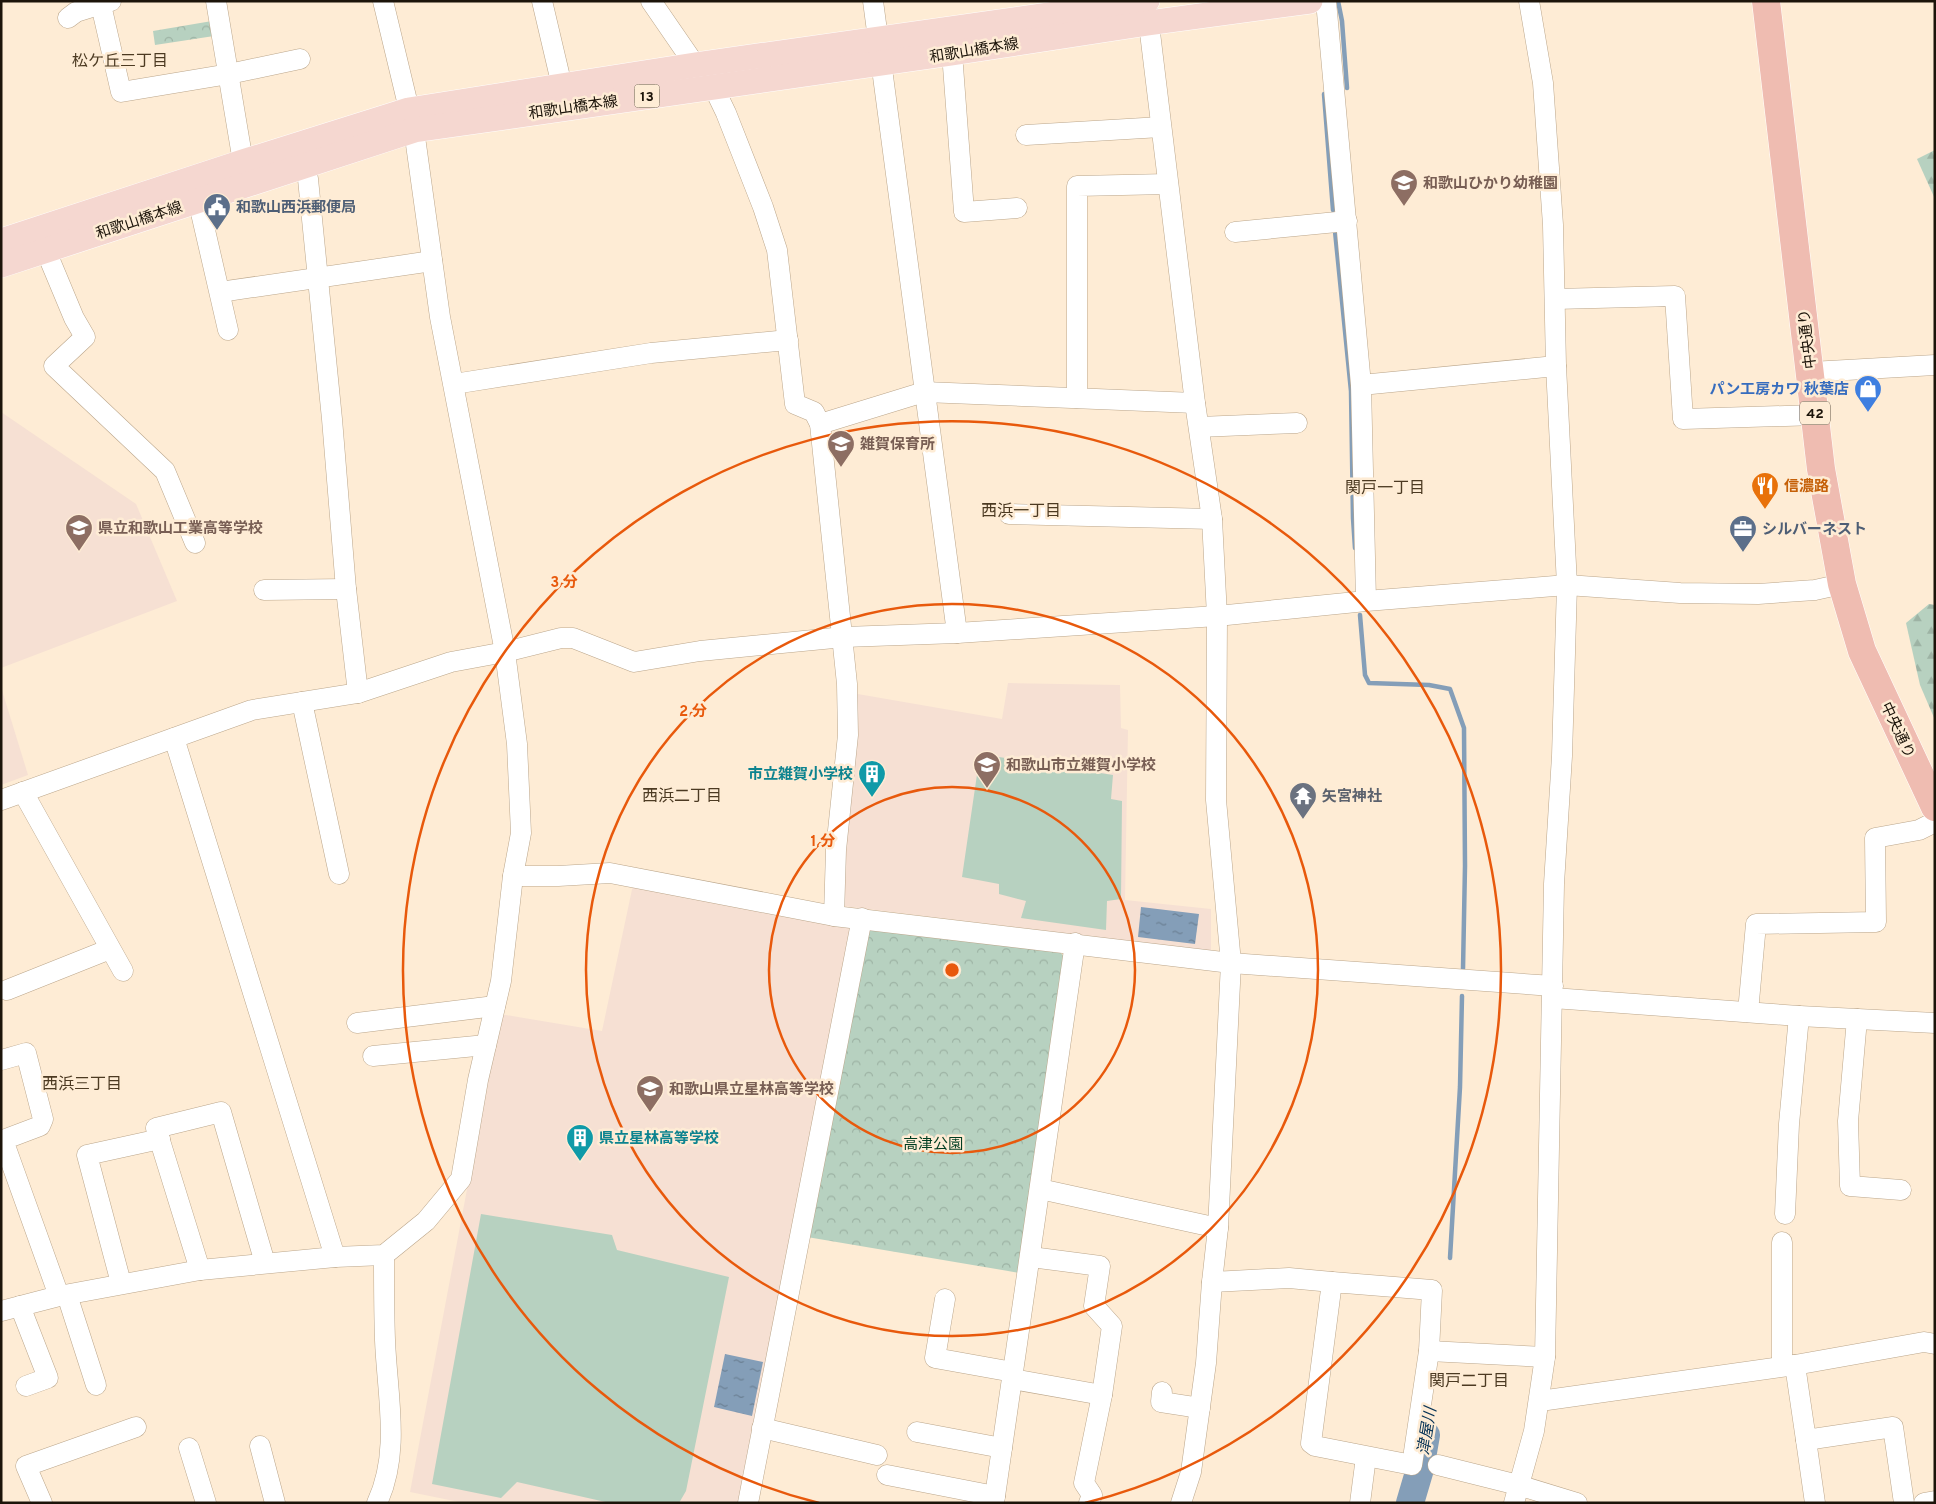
<svg xmlns="http://www.w3.org/2000/svg" width="1936" height="1504" viewBox="0 0 1936 1504" font-family="Overpass,'Noto Sans JP',sans-serif">
<style>
.education{fill:#f6e0d3}
.forest{fill:url(#forest-firs)}
.park{fill:url(#park-crowns)}
.garden{fill:#b7d1c0}
.water{fill:url(#water-ripples)}
.lines{fill:none;stroke-linecap:round;stroke-linejoin:round}
.stream{stroke:#849eb8;stroke-width:4.5}
.river{stroke:#849eb8;stroke-width:28}
.minor-casing{stroke:#bba68b;stroke-width:21}
.major-casing{stroke:#fff;stroke-width:26}
.highway-casing{stroke:#fff;stroke-width:29}
.minor{stroke:#fff;stroke-width:20}
.major{stroke:#f5d7d0;stroke-width:25}
.highway{stroke:#efbcb1;stroke-width:28}
.ring{fill:none;stroke:#e8590c;stroke-width:2.5}
.labels{text-anchor:middle;stroke-width:5;stroke-linejoin:round;paint-order:stroke}
.shield{fill:#feecd5;stroke:#605547;stroke-width:1}
.shield-label{font-size:14px;font-weight:bold;fill:#1c140a}
.street-label{font-size:15px;fill:#1c140a;stroke:#feecd5}
.education-label{font-size:15px;font-weight:bold;fill:#785e54;stroke:#feecd5;text-anchor:start}
.service-label{font-size:15px;font-weight:bold;fill:#4e5e75;stroke:#feecd5;text-anchor:start}
.shop-label{font-size:15px;font-weight:bold;fill:#366cbe;stroke:#feecd5;text-anchor:end}
.food-label{font-size:15px;font-weight:bold;fill:#c56008;stroke:#feecd5;text-anchor:start}
.culture-label{font-size:15px;font-weight:bold;fill:#0d838f;stroke:#feecd5;text-anchor:end}
.worship-label{font-size:15px;font-weight:bold;fill:#5b616d;stroke:#feecd5;text-anchor:start}
.park-label{font-size:15px;fill:#003e22;stroke:#feecd5}
.neighbourhood-label{font-size:16px;fill:#4c3a22;stroke:#feecd5}
.water-label{font-size:16px;font-style:italic;fill:#053154;stroke:#feecd5}
.centre{fill:#e8590c;stroke:#feecd5;stroke-width:2.5}
.ring-label{font-size:15px;text-anchor:middle;font-weight:bold;fill:#e8590c;stroke:#feecd5;stroke-width:5;stroke-linejoin:round;paint-order:stroke}
</style>
<defs>
<pattern id="forest-firs" width="22" height="20" patternUnits="userSpaceOnUse" patternTransform="scale(1.25)"><rect width="22" height="20" fill="#b7d1c0"/><path d="M5 1l3.5 6h-7zM16 11l3.5 6h-7z" fill="#9db3a4"/></pattern>
<pattern id="park-crowns" width="20" height="18" patternUnits="userSpaceOnUse" patternTransform="scale(1.25)"><rect width="20" height="18" fill="#b7d1c0"/><path d="M2 6a3 3 0 1 1 6 0M12 15a3 3 0 1 1 6 0" fill="none" stroke="#9db3a4"/></pattern>
<pattern id="water-ripples" width="26" height="14" patternUnits="userSpaceOnUse" patternTransform="scale(1.25)"><rect width="26" height="14" fill="#849eb8"/><path d="M2 4q2-2 4 0t4 0M15 11q2-2 4 0t4 0" fill="none" stroke="#6b8094"/></pattern>
</defs>
<rect width="100%" height="100%" fill="#feecd5"/>
<g class="education">
<polygon points="1,412 136,504 177,601 1,668"/>
<polygon points="1008,683 1120,685 1121,728 1128,730 1125,900 1211,909 1211,951 843,906 852,693 1002,719"/>
<polygon points="1,687 28,775 1,785"/>
<polygon points="634,880 855,928 738,1503 464,1503 410,1492 500,1014 602,1031"/>
</g>
<g class="forest">
<polygon points="1935,150 1935,199 1917,159"/>
<polygon points="1929,604 1935,605 1935,720 1920,685 1906,623"/>
</g>
<g class="park">
<polygon points="212,21 214,36 155,45 153,31"/>
<polygon points="868,929 1060,952 1066,959 1020,1273 807,1237"/>
</g>
<g class="garden">
<polygon points="980,754 1113,775 1111,799 1122,801 1121,899 1107,901 1106,930 1021,918 1026,901 999,894 999,884 962,877"/>
<polygon points="481,1214 612,1235 617,1250 729,1277 686,1491 679,1503 610,1503 517,1482 501,1498 432,1484"/>
</g>
<g class="water">
<polygon points="1141,907 1199,914 1195,944 1138,937"/>
<polygon points="725,1354 763,1362 752,1416 714,1407"/>
</g>
<g class="lines">
<g class="stream">
<polyline points="1338,1 1342,21 1347,88"/>
<polyline points="1324,94 1333,210"/>
<polyline points="1335,231 1351,391 1353,518 1355,548"/>
<polyline points="1360,615 1365,675 1369,683 1429,685 1450,689 1464,728 1465,866 1463,969"/>
<polyline points="1450,1258 1460,1087 1462,996"/>
</g>
<polyline class="river" points="1410,1503 1420,1469 1426,1435"/>
<defs>
<g id="minor">
<polyline points="216,1 243,162"/>
<polyline points="542,1 562,86"/>
<polyline points="651,1 695,65 713,86 726,113 763,207 777,250 795,404 814,412 820,424 847,684 848,735 836,850 834,916"/>
<polyline points="873,1 957,633"/>
<polyline points="1326,1 1361,385 1366,601"/>
<polyline points="101,5 121,92 229,74 300,59"/>
<polyline points="1147,8 1195,403 1212,519 1217,616 1216,800 1231,963 1218,1228 1212,1282 1206,1363 1191,1472 1181,1503"/>
<polyline points="68,18 76,12 111,1"/>
<polyline points="952,53 964,212 1017,208"/>
<polyline points="1026,135 1161,127"/>
<polyline points="304,166 308,179 332,419 346,589 358,693"/>
<polyline points="198,200 228,330"/>
<polyline points="1235,232 1347,221"/>
<polyline points="46,251 74,318 85,337 54,366 165,471 195,543"/>
<polyline points="220,292 432,261"/>
<polyline points="1555,299 1675,296 1683,419 1816,415"/>
<polyline points="1811,372 1935,365"/>
<polyline points="454,384 651,353 788,340"/>
<polyline points="1361,385 1556,366"/>
<polyline points="1077,398 1077,186 1168,184"/>
<polyline points="820,424 924,392 1195,403"/>
<polyline points="1199,427 1297,423"/>
<polyline points="1009,514 1212,519"/>
<polyline points="264,590 346,589"/>
<polyline points="302,702 339,874"/>
<polyline points="174,738 335,1257"/>
<polyline points="23,792 123,971"/>
<polyline points="1,800 252,710 358,693 451,662 505,652 561,638 573,638 634,662 700,651 844,637 957,633 1217,616 1366,601 1567,585 1680,593 1758,594 1815,590 1842,584"/>
<polyline points="513,876 558,876 610,873 834,916 1231,963 1553,986"/>
<polyline points="7,990 110,949"/>
<polyline points="1553,998 1799,1016 1935,1023"/>
<polyline points="1748,1012 1756,924 1876,922 1875,838 1919,830 1935,822"/>
<polyline points="1857,1019 1848,1121 1850,1186 1901,1190"/>
<polyline points="357,1023 495,1006"/>
<polyline points="373,1056 486,1045"/>
<polyline points="1,1060 26,1053 43,1119 40,1126 3,1140 59,1296"/>
<polyline points="1040,1189 1218,1228"/>
<polyline points="1785,1214 1789,1124 1799,1016"/>
<polyline points="1031,1257 1100,1266 1094,1306 1112,1326 1102,1395 1084,1483 1092,1495 1089,1503"/>
<polyline points="200,1270 156,1128 221,1112 265,1263"/>
<polyline points="1212,1282 1289,1278 1332,1282"/>
<polygon points="1332,1282 1432,1290 1429,1351 1412,1465 1315,1446 1311,1443"/>
<polyline points="121,1283 87,1155 160,1139"/>
<polyline points="67,1295 96,1385"/>
<polyline points="945,1299 935,1358 1013,1372"/>
<polyline points="20,1306 48,1378 26,1386"/>
<polyline points="1,1311 59,1296 200,1270 335,1257 384,1255 426,1221 461,1179 478,1080 501,981 513,876 521,833 517,744 505,652 440,317 414,130 383,1"/>
<polyline points="1429,1351 1545,1357"/>
<polyline points="1795,1365 1806,1440 1893,1427 1904,1503"/>
<polyline points="1782,1366 1782,1242"/>
<polyline points="1012,1379 1102,1395"/>
<polyline points="1162,1392 1161,1402 1200,1408"/>
<polyline points="1540,1401 1795,1365 1924,1342 1935,1344"/>
<polyline points="762,1428 877,1455"/>
<polyline points="917,1432 1002,1448"/>
<polyline points="1806,1440 1815,1503"/>
<polyline points="260,1446 275,1503"/>
<polyline points="189,1448 206,1503"/>
<polyline points="1438,1465 1518,1485 1577,1503"/>
<polyline points="887,1475 995,1496"/>
<polyline points="42,1503 26,1466 136,1427"/>
<path d="M377,1503c24,-51 10,-109 8,-163 -1,-28 -1,-57 -1,-85"/>
<polyline points="748,1503 862,918"/>
<polyline points="994,1503 1075,943"/>
<polyline points="1360,1503 1366,1457"/>
<polyline points="1514,1503 1534,1431 1545,1357 1554,884 1562,756 1567,585 1556,366 1553,225 1543,83 1529,1"/>
<polyline points="1924,1503 1935,1501"/>
</g>
<g id="major">
<polyline points="1,241 243,162 409,110 695,65 1147,1"/>
<polyline points="1,265 414,130 952,53 1148,23 1310,1"/>
</g>
<polyline id="highway" points="1766,1 1821,469 1842,584 1862,651 1935,807"/>
</defs>
<use href="#minor" class="minor-casing"/>
<use href="#major" class="major-casing"/>
<use href="#highway" class="highway-casing"/>
<use href="#minor" class="minor"/>
<use href="#major" class="major"/>
<use href="#highway" class="highway"/>
</g>
<g class="ring">
<circle cx="952" cy="970" r="183"/>
<circle cx="952" cy="970" r="366"/>
<path d="M819 1503A549 549 0 1 1 1085 1503"/>
</g>
<defs>
<symbol id="school-pin" viewBox="-11 -11 22 30"><path d="M0 17L-7.5 6A9.5 9.5 0 1 1 7.5 6Z" fill="#8d6e63" stroke="#feecd5"/><path d="M0-5L7-2L0 1L-7-2ZM-4 1L0 2.5L4 1V4Q0 6-4 4Z" fill="#fff"/></symbol>
<symbol id="civic-pin" viewBox="-11 -11 22 30"><path d="M0 17L-7.5 6A9.5 9.5 0 1 1 7.5 6Z" fill="#5c6f8a" stroke="#feecd5"/><path d="M-.6-6.5H3V-4.5H.6V-3L4-1V1h2V6H-6V1h2V-1L-.6-3ZM-1.2 2.5V6h2.4V2.5Z" fill="#fff"/></symbol>
<symbol id="shop-pin" viewBox="-11 -11 22 30"><path d="M0 17L-7.5 6A9.5 9.5 0 1 1 7.5 6Z" fill="#3f7fe0" stroke="#feecd5"/><path d="M-5-2.5h2.3a2.7 3.5 0 0 1 5.4 0H5L5.5 6h-11ZM-1.5-2.5h3a1.5 2.3 0 0 0-3 0Z" fill="#fff"/></symbol>
<symbol id="restaurant-pin" viewBox="-11 -11 22 30"><path d="M0 17L-7.5 6A9.5 9.5 0 1 1 7.5 6Z" fill="#e8710a" stroke="#feecd5"/><path d="M-5-6h1v4h1v-4h1v4h1v-4h1v5L-1.5 .5V6h-2V.5L-5-1ZM5-6V6H3V1.5H1.5Q1.5-4 5-6Z" fill="#fff"/></symbol>
<symbol id="office-pin" viewBox="-11 -11 22 30"><path d="M0 17L-7.5 6A9.5 9.5 0 1 1 7.5 6Z" fill="#5c6f8a" stroke="#feecd5"/><path d="M-6-3h4V-5.5h4V-3h4V5H-6ZM-1-4.5V-3h2v-1.5ZM-6 0V1H6V0Z" fill="#fff"/></symbol>
<symbol id="building-pin" viewBox="-11 -11 22 30"><path d="M0 17L-7.5 6A9.5 9.5 0 1 1 7.5 6Z" fill="#0f9aa8" stroke="#feecd5"/><path d="M-4-6H4V6H1V3H-1V6H-4ZM-2.5-4.3h1.7v1.8h-1.7ZM.8-4.3h1.7v1.8H.8ZM-2.5-1h1.7V.8h-1.7ZM.8-1h1.7V.8H.8Z" fill="#fff"/></symbol>
<symbol id="temple-pin" viewBox="-11 -11 22 30"><path d="M0 17L-7.5 6A9.5 9.5 0 1 1 7.5 6Z" fill="#6b7280" stroke="#feecd5"/><path d="M0-6L5-2H3V0L6.5 2.5H4V6H1.5V3h-3V6H-4V2.5H-6.5L-3 0V-2H-5Z" fill="#fff"/></symbol>
</defs>
<g fill-rule="evenodd">
<use href="#school-pin" x="1388" y="167" width="32" height="43"/>
<use href="#civic-pin" x="201" y="191" width="32" height="43"/>
<use href="#shop-pin" x="1852" y="373" width="32" height="43"/>
<use href="#school-pin" x="825" y="428" width="32" height="43"/>
<use href="#restaurant-pin" x="1749" y="470" width="32" height="43"/>
<use href="#school-pin" x="63" y="512" width="32" height="43"/>
<use href="#office-pin" x="1727" y="513" width="32" height="43"/>
<use href="#school-pin" x="971" y="749" width="32" height="43"/>
<use href="#building-pin" x="856" y="758" width="32" height="43"/>
<use href="#temple-pin" x="1287" y="780" width="32" height="43"/>
<use href="#school-pin" x="634" y="1073" width="32" height="43"/>
<use href="#building-pin" x="564" y="1122" width="32" height="43"/>
</g>
<g class="labels">
<g class="shield">
<rect x="634.5" y="84.5" width="25" height="23" rx="4"/>
<rect x="1800" y="401.5" width="30" height="23" rx="4"/>
</g>
<g class="shield-label">
<text x="647" y="101">13</text>
<text x="1815" y="418">42</text>
</g>
<g class="street-label">
<text transform="translate(974 50) rotate(-9)" y="5">和歌山橋本線</text>
<text transform="translate(573 107) rotate(-8)" y="5">和歌山橋本線</text>
<text transform="translate(139 220) rotate(-18)" y="5">和歌山橋本線</text>
<text transform="translate(1807 339) rotate(-97)" y="5">中央通り</text>
<text transform="translate(1898 730) rotate(65)" y="5">中央通り</text>
</g>
<g class="education-label">
<text x="1423" y="188">和歌山ひかり幼稚園</text>
<text x="860" y="449">雑賀保育所</text>
<text x="98" y="533">県立和歌山工業高等学校</text>
<text x="1006" y="770">和歌山市立雑賀小学校</text>
<text x="669" y="1094">和歌山県立星林高等学校</text>
</g>
<g class="service-label">
<text x="236" y="212">和歌山西浜郵便局</text>
<text x="1762" y="534">シルバーネスト</text>
</g>
<g class="shop-label">
<text x="1849" y="394">パン工房カワ 秋葉店</text>
</g>
<g class="food-label">
<text x="1784" y="491">信濃路</text>
</g>
<g class="culture-label">
<text x="853" y="779">市立雑賀小学校</text>
<text x="599" y="1143" text-anchor="start">県立星林高等学校</text>
</g>
<g class="worship-label">
<text x="1322" y="801">矢宮神社</text>
</g>
<g class="park-label">
<text x="933" y="1149">高津公園</text>
</g>
<g class="neighbourhood-label">
<text x="120" y="66">松ケ丘三丁目</text>
<text x="1385" y="493">関戸一丁目</text>
<text x="1021" y="516">西浜一丁目</text>
<text x="682" y="801">西浜二丁目</text>
<text x="82" y="1089">西浜三丁目</text>
<text x="1469" y="1386">関戸二丁目</text>
</g>
<g class="water-label">
<text transform="translate(1426 1431) rotate(-81)" y="6">津屋川</text>
</g>
</g>
<circle cx="952" cy="970" r="8" class="centre"/>
<g class="ring-label">
<text x="564" y="587">3 分</text>
<text x="693" y="716">2 分</text>
<text x="823" y="846">1 分</text>
</g>
<rect width="1936" height="1504" fill="none" stroke="#1c140a" stroke-width="5"/>
</svg>
